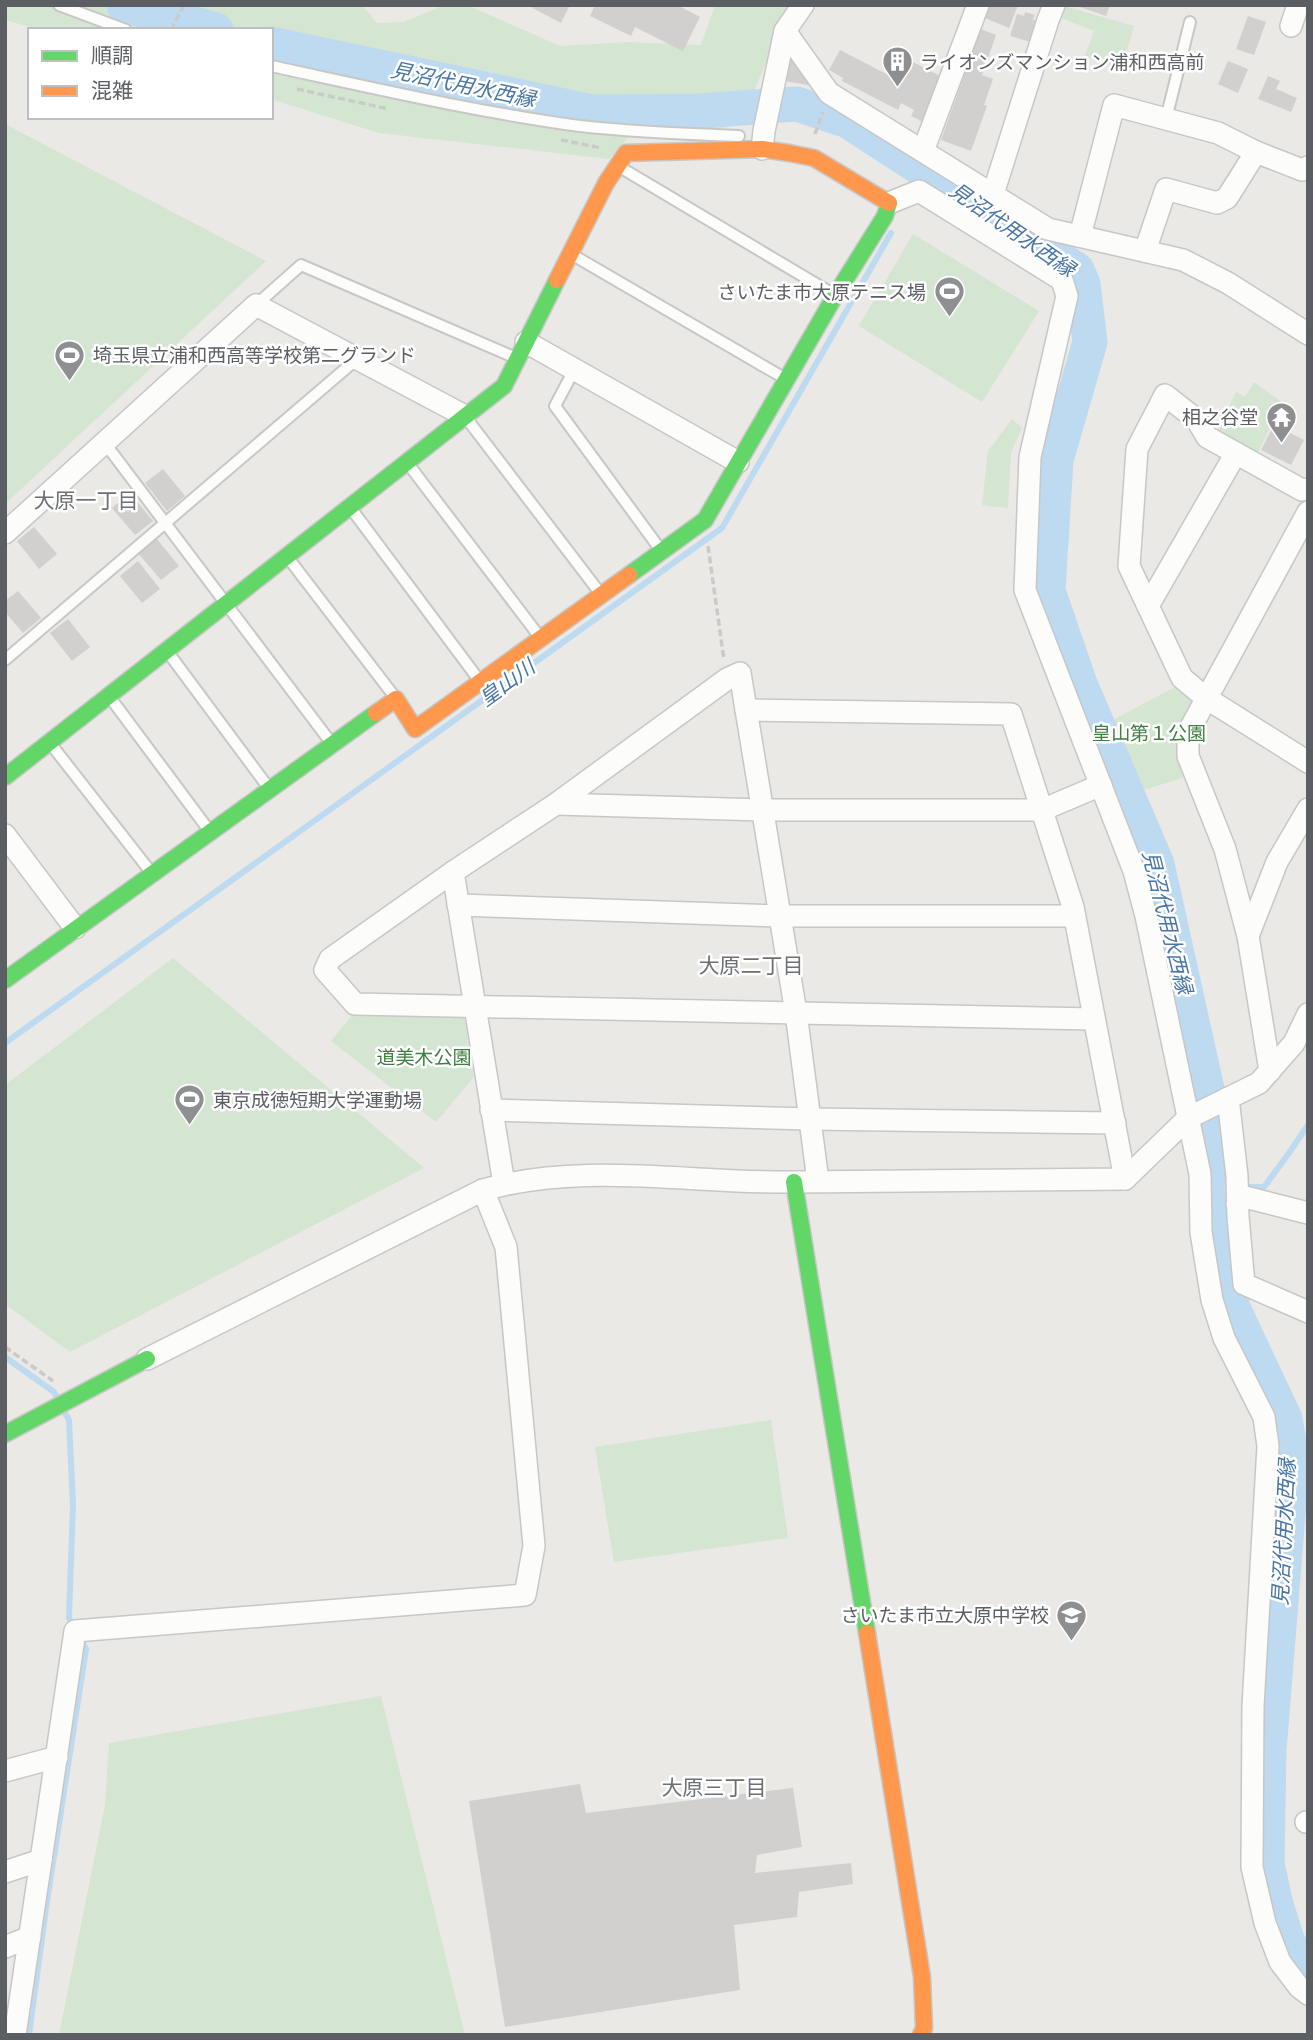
<svg xmlns="http://www.w3.org/2000/svg" width="1313" height="2040" viewBox="0 0 1313 2040" font-family="Signika,'Noto Sans JP',sans-serif">
<style>
.green{fill:#d4e5d2}
.lines{fill:none;stroke-linecap:round;stroke-linejoin:round}
.stream{stroke:#bddaf0;stroke-width:6}
.river{stroke:#bddaf0;stroke-width:35}
.building{fill:#d1d0ce}
.lane-casing{stroke:#c7c7c7;stroke-width:14}
.street-casing{stroke:#c7c7c7;stroke-width:24}
.fast-casing{stroke:#c7c7c7;stroke-width:19}
.slow-casing{stroke:#c7c7c7;stroke-width:19}
.path{stroke:#c8cbc9;stroke-width:3.5;stroke-dasharray:7 3.5;stroke-linecap:butt}
.lane{stroke:#fcfcfb;stroke-width:10}
.street{stroke:#fcfcfb;stroke-width:21}
.fast{stroke:#63d668;stroke-width:16}
.slow{stroke:#ff974d;stroke-width:16}
.labels{text-anchor:middle;stroke-width:5;stroke-linejoin:round;paint-order:stroke}
.poi-label{font-size:19px;fill:#5b5e62;stroke:#fff;text-anchor:start}
.park-label{font-size:19px;fill:#3e7e41;stroke:#fff}
.water-label{font-size:21px;font-style:italic;fill:#4a76a5;stroke:#fff}
.neighbourhood-label{font-size:21px;fill:#6c7074;stroke:#fff}
</style>
<rect width="100%" height="100%" fill="#eae9e5"/>
<g class="green">
<polygon points="5,5 362,5 377,23 404,22 444,5 467,5 560,46 628,42 701,45 714,8 711,5 790,5 744,115 726,128 655,126 640,124 609,159 379,133 271,99 271,30 41,30 5,20"/>
<polygon points="1064,6 1134,26 1122,69 1085,56 1094,31 1059,17"/>
<polygon points="5,124 266,261 5,504"/>
<polygon points="913,234 1039,311 982,402 859,326"/>
<polygon points="1254,382 1283,403 1256,456 1218,436 1217,430 1236,392 1245,397"/>
<polygon points="1012,419 1022,428 1011,453 1008,508 982,505 988,451"/>
<path d="M1175,687l14,9 2,8c-18,29 -17,42 -6,73l-41,13 -33,-69z"/>
<polygon points="173,958 424,1168 70,1352 5,1304 5,1085"/>
<polygon points="355,1012 464,1014 474,1077 436,1122 331,1041"/>
<polygon points="771,1420 788,1538 614,1562 595,1447"/>
<polygon points="381,1696 465,2035 59,2035 105,1805 109,1743"/>
</g>
<g class="lines">
<g class="stream">
<polyline points="5,1043 722,528 891,233"/>
<polyline points="1244,1187 1264,1187 1289,1153 1308,1125"/>
<polyline points="5,1357 54,1392 57,1397"/>
<polyline points="65,1413 69,1420 73,1505 69,1618 74,1627"/>
<polyline points="29,2035 46,1908 86,1649 81,1640"/>
</g>
<g class="river">
<polyline points="124,5 216,30"/>
<polyline points="271,44 593,112 701,111 797,104 848,121 1077,270 1083,284 1090,342 1056,460 1048,591 1080,684 1157,864 1217,1134 1222,1191 1224,1261 1233,1308 1285,1419 1290,1448 1291,1477 1269,1750 1267,1863 1275,1901 1287,1940 1299,1961 1308,1971"/>
</g>
</g>
<g class="building">
<polygon points="527,5 570,5 561,23"/>
<polygon points="595,5 677,5 700,17 683,51 635,27 631,36 590,16"/>
<polygon points="990,5 1018,5 1009,28 985,18"/>
<polygon points="1074,5 1110,5 1106,16"/>
<polygon points="1025,12 1035,15 1033,20 1038,21 1031,42 1010,36 1017,14 1024,16"/>
<polygon points="1248,16 1266,22 1254,55 1236,49"/>
<polygon points="981,29 996,35 982,75 993,79 984,105 987,106 971,151 941,140"/>
<polygon points="840,50 892,77 898,67 907,72 913,62 942,77 931,98 934,99 923,122 911,116 914,110 901,103 898,110 842,81 843,78 829,70"/>
<polygon points="787,57 792,57 809,79 808,85 784,81"/>
<polygon points="1228,61 1248,69 1238,93 1218,84"/>
<polygon points="1268,76 1280,81 1276,89 1297,98 1291,112 1258,99"/>
<polygon points="1274,425 1304,440 1291,465 1261,450"/>
<polygon points="163,469 185,496 167,511 145,483"/>
<polygon points="130,493 153,521 135,535 112,508"/>
<polygon points="34,527 57,554 39,569 17,541"/>
<polygon points="156,538 179,566 161,580 138,553"/>
<polygon points="138,561 160,589 142,603 120,576"/>
<polygon points="18,591 41,618 23,633 5,612 5,601"/>
<polygon points="68,619 90,647 72,661 50,633"/>
<polygon points="580,1784 586,1813 793,1788 802,1847 757,1855 755,1873 851,1863 853,1884 799,1892 797,1917 734,1925 740,1990 505,2027 469,1801"/>
</g>
<g class="lines">
<defs>
<g id="lane">
<polyline points="59,5 126,30"/>
<path d="M271,66c102,22 205,46 309,60 52,6 106,8 159,10"/>
<polyline points="1166,119 1190,22"/>
<polyline points="618,166 833,294"/>
<polyline points="571,254 784,378"/>
<polyline points="256,305 301,265 516,358"/>
<polyline points="574,370 555,406 660,549"/>
<polyline points="467,419 600,593"/>
<polyline points="104,442 332,744"/>
<polyline points="409,465 539,636"/>
<polyline points="350,507 479,680"/>
<polyline points="289,559 394,696"/>
<polyline points="167,651 268,787"/>
<polyline points="5,660 357,359"/>
<polyline points="109,696 208,829"/>
<polyline points="50,743 150,871"/>
</g>
<g id="street">
<polyline points="1291,26 1298,5"/>
<polyline points="785,31 829,93 1048,229 1183,260 1228,283 1308,334"/>
<polyline points="762,149 764,131 785,31 803,5"/>
<polyline points="923,151 978,5"/>
<polyline points="993,194 1048,20 1054,5"/>
<polyline points="889,203 919,191 1062,280 1067,296 1030,457 1025,590 1134,871 1146,916 1200,1174 1201,1232 1212,1300 1224,1338 1264,1417 1268,1446 1253,1706 1252,1867 1265,1923 1280,1962 1299,1987 1308,1994"/>
<polyline points="1080,236 1114,105 1218,133 1256,152 1302,170 1308,167"/>
<polyline points="1145,251 1166,189 1217,203 1227,198 1256,152"/>
<polyline points="526,342 738,462"/>
<polyline points="1308,489 1302,490 1207,437 1197,420 1165,395 1137,449 1129,566 1182,678 1206,698 1308,762"/>
<polyline points="5,533 256,305 465,416"/>
<polyline points="1148,606 1236,453"/>
<polyline points="746,710 1011,714 1073,907 1125,1179"/>
<polyline points="556,804 762,810 1042,810 1101,785"/>
<polyline points="5,835 75,928"/>
<polyline points="453,872 330,959 325,970 355,1004 1094,1019"/>
<polyline points="458,905 780,916 1074,916"/>
<polyline points="1248,936 1277,862 1308,809"/>
<polyline points="1270,1071 1248,936 1225,849 1188,756 1188,735 1191,727 1308,512"/>
<polyline points="1228,1098 1237,1176 1238,1217 1244,1284 1308,1312"/>
<polyline points="491,1110 810,1119 1115,1123"/>
<polyline points="504,1184 453,872 556,804 727,679 740,673 796,1013 818,1181"/>
<polyline points="1237,1204 1245,1197 1308,1213"/>
<path d="M147,1359l336,-169c101,-29 209,-6 312,-8 110,-1 220,-2 330,-3l63,-61 71,-35 35,-40 14,-29"/>
<polyline points="5,1771 57,1757"/>
<polyline points="1306,1822 1308,1822"/>
<polyline points="5,1872 41,1860"/>
<polyline points="5,1947 30,1937"/>
<polyline points="15,2035 75,1631 525,1595 534,1546 506,1247 483,1190"/>
</g>
<g id="fast">
<polyline points="629,575 705,520 835,296 885,216 889,203"/>
<polyline points="5,777 504,386 557,280"/>
<polyline points="5,980 376,713"/>
<polyline points="794,1182 867,1633"/>
<polyline points="5,1434 147,1359"/>
</g>
<g id="slow">
<polyline points="557,280 606,183 626,153 762,149 789,153 814,158 889,203"/>
<polyline points="376,713 396,699 415,729 629,575"/>
<polyline points="867,1633 922,1977 924,2028 921,2035"/>
</g>
</defs>
<use href="#lane" class="lane-casing"/>
<use href="#street" class="street-casing"/>
<use href="#fast" class="fast-casing"/>
<use href="#slow" class="slow-casing"/>
<g class="path">
<polyline points="171,30 184,5"/>
<polyline points="297,89 389,109"/>
<polyline points="815,134 823,112"/>
<polyline points="561,140 602,148"/>
<polyline points="708,546 724,660"/>
<polyline points="5,1347 53,1381"/>
</g>
<use href="#lane" class="lane"/>
<use href="#street" class="street"/>
<use href="#fast" class="fast"/>
<use href="#slow" class="slow"/>
</g>
<defs>
<symbol id="building-pin" viewBox="-11 -11 22 30"><path d="M0 17L-7.5 6A9.5 9.5 0 1 1 7.5 6Z" fill="#8d8f90" stroke="#fff"/><path d="M-4-6H4V6H1V3H-1V6H-4ZM-2.5-4.3h1.7v1.8h-1.7ZM.8-4.3h1.7v1.8H.8ZM-2.5-1h1.7V.8h-1.7ZM.8-1h1.7V.8H.8Z" fill="#fff"/></symbol>
<symbol id="stadium-pin" viewBox="-11 -11 22 30"><path d="M0 17L-7.5 6A9.5 9.5 0 1 1 7.5 6Z" fill="#8d8f90" stroke="#fff"/><path d="M0-5a6.5 5 0 1 0 0 10a6.5 5 0 1 0 0-10ZM-3.5-1.8h7v3.6h-7Z" fill="#fff"/></symbol>
<symbol id="temple-pin" viewBox="-11 -11 22 30"><path d="M0 17L-7.5 6A9.5 9.5 0 1 1 7.5 6Z" fill="#8d8f90" stroke="#fff"/><path d="M0-6L5-2H3V0L6.5 2.5H4V6H1.5V3h-3V6H-4V2.5H-6.5L-3 0V-2H-5Z" fill="#fff"/></symbol>
<symbol id="school-pin" viewBox="-11 -11 22 30"><path d="M0 17L-7.5 6A9.5 9.5 0 1 1 7.5 6Z" fill="#8d8f90" stroke="#fff"/><path d="M0-5L7-2L0 1L-7-2ZM-4 1L0 2.5L4 1V4Q0 6-4 4Z" fill="#fff"/></symbol>
</defs>
<g fill-rule="evenodd">
<use href="#building-pin" x="880" y="44" width="35" height="47"/>
<use href="#stadium-pin" x="932" y="274" width="35" height="47"/>
<use href="#stadium-pin" x="52" y="338" width="35" height="47"/>
<use href="#temple-pin" x="1264" y="400" width="35" height="47"/>
<use href="#stadium-pin" x="172" y="1082" width="35" height="47"/>
<use href="#school-pin" x="1054" y="1598" width="35" height="47"/>
</g>
<g class="labels">
<g class="poi-label">
<text x="920" y="69">ライオンズマンション浦和西高前</text>
<text x="926" y="299" text-anchor="end">さいたま市大原テニス場</text>
<text x="93" y="362">埼玉県立浦和西高等学校第二グランド</text>
<text x="1258" y="424" text-anchor="end">相之谷堂</text>
<text x="213" y="1107">東京成徳短期大学運動場</text>
<text x="1049" y="1622" text-anchor="end">さいたま市立大原中学校</text>
</g>
<g class="park-label">
<text x="1149" y="740">皇山第１公園</text>
<text x="424" y="1064">道美木公園</text>
</g>
<g class="water-label">
<text transform="translate(463 85) rotate(12)" y="7">見沼代用水西縁</text>
<text transform="translate(1012 230) rotate(35)" y="7">見沼代用水西縁</text>
<text transform="translate(507 683) rotate(-36)" y="7">皇山川</text>
<text transform="translate(1167 922) rotate(76)" y="7">見沼代用水西縁</text>
<text transform="translate(1284 1532) rotate(-87)" y="7">見沼代用水西縁</text>
</g>
<g class="neighbourhood-label">
<text x="86" y="508">大原一丁目</text>
<text x="751" y="973">大原二丁目</text>
<text x="714" y="1795">大原三丁目</text>
</g>
</g>
<rect width="1313" height="2040" fill="none" stroke="#5b5e62" stroke-width="14"/>
<rect x="28" y="28" width="245" height="91" fill="#ffffff" stroke="#bdbfc0" stroke-width="2"/>
<rect x="42" y="51" width="35" height="10" fill="#63d668" stroke="#bdbfc0" stroke-width="2"/>
<text x="91" y="63" font-size="21" fill="#5b5e62">順調</text>
<rect x="42" y="86" width="35" height="10" fill="#ff974d" stroke="#bdbfc0" stroke-width="2"/>
<text x="91" y="98" font-size="21" fill="#5b5e62">混雑</text>
</svg>
